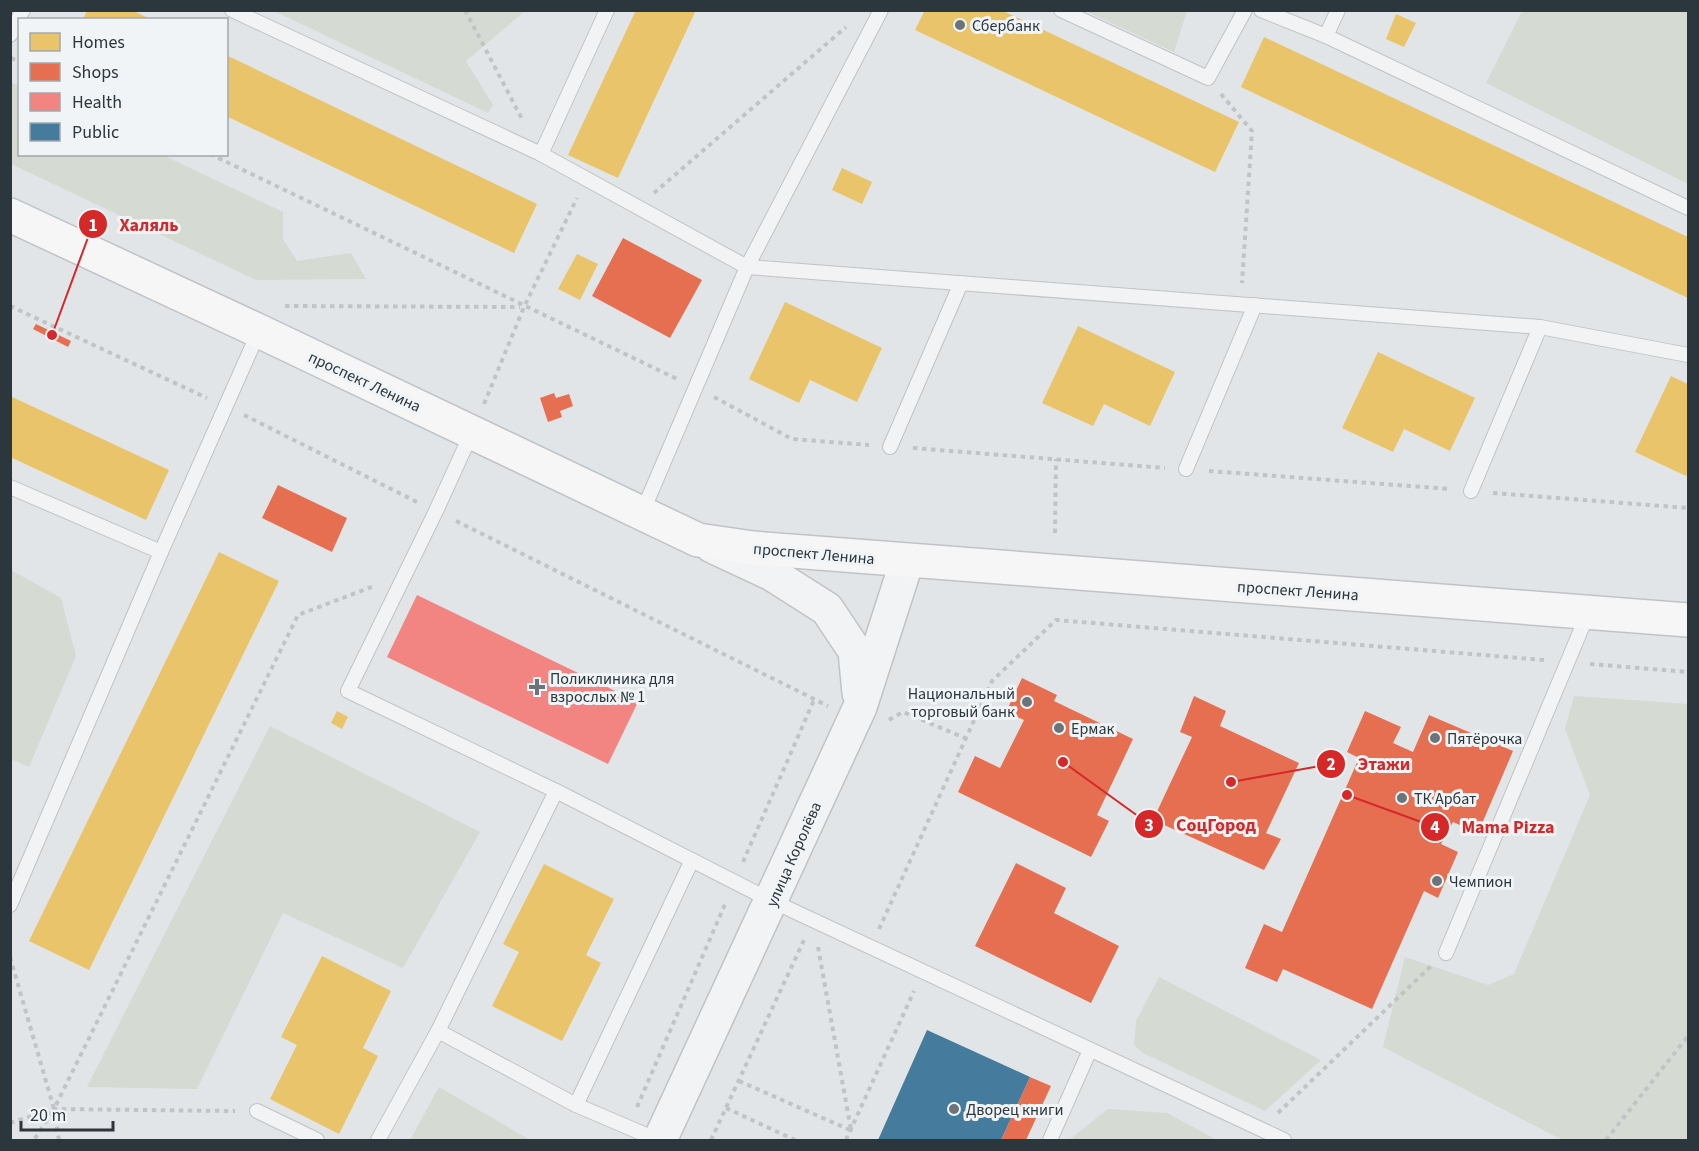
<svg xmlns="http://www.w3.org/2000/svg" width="1699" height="1151" viewBox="0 0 1699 1151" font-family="'Source Sans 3',sans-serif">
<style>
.green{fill:#d5dad3}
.homes{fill:#e9c46a}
.shops{fill:#e76f51}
.health{fill:#f28482}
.public{fill:#457b9d}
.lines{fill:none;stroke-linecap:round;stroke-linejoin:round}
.service-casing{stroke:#c0c3c5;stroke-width:16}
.tertiary-casing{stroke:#c0c3c5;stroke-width:36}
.secondary-casing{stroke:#c0c3c5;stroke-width:36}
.path{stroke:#c1c4c5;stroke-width:4;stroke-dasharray:4.5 4.5;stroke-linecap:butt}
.service{stroke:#f1f3f4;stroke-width:14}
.tertiary{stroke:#f1f3f4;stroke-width:33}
.secondary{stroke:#f6f6f6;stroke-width:33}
.poi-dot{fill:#6b7478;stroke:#f0f4f6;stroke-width:2}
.labels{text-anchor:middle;stroke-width:6;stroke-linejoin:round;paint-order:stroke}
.poi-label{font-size:16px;fill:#2b373d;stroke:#f0f4f6;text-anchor:start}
.street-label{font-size:16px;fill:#2b373d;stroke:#f0f4f6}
.leader{fill:none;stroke:#d62828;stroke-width:2}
.callout-dot{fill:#d62828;stroke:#f0f4f6;stroke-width:2}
.mark-label{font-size:18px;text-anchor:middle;font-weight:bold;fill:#fff}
.callout-label{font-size:18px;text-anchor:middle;font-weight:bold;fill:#d62828;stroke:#f0f4f6;stroke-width:6;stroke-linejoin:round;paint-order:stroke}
</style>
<rect width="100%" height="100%" fill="#e2e5e7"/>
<g class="green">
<polygon points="274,11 525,10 525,11 466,61 493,105 488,113"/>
<polygon points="1085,11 1187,10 1187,11 1174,52"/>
<polygon points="1522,11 1688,11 1688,184 1486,83"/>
<polygon points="11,82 19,86 20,154 163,155 283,212 283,239 297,261 351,253 366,279 256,280 11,164"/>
<polygon points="11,570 61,598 76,656 29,767 11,759"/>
<polygon points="1574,696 1688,704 1688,1140 1562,1140 1383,1047 1405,957 1488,985 1514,974 1590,795 1565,729"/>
<polygon points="270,726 480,832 403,968 283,913 197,1089 87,1087"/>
<polygon points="1159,977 1321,1060 1265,1111 1143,1053 1134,1045 1136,1021"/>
<polygon points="439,1087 530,1140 410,1140"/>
<polygon points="1108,1109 1167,1113 1217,1140 1069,1140"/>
</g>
<g class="homes">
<polygon points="87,10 132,10 152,20 83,20"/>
<polygon points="636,10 696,10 618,178 568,155"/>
<polygon points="925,10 1001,10 1239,122 1215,172 915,30"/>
<polygon points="1396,14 1416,23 1404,47 1386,39"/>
<polygon points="1264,37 1688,237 1688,298 1241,87"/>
<polygon points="226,55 537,204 514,253 226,116"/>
<polygon points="842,168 872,182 862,204 832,190"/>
<polygon points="577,254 598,264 580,300 558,289"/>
<polygon points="785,302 882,348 857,402 810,380 799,403 749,379"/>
<polygon points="1078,326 1175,372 1150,426 1104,404 1093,426 1042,403"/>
<polygon points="1378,352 1475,398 1450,451 1404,429 1393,452 1342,428"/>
<polygon points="1671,376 1688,384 1688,470 1686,476 1635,452"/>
<polygon points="10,396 169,470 146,520 10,457"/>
<polygon points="219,552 279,581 89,970 29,941"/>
<polygon points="337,711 348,717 342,729 331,723"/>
<polygon points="544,864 614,899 586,955 601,963 562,1041 492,1006 519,952 503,944"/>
<polygon points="322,956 391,991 363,1048 378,1056 339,1134 270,1099 297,1045 281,1037"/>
</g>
<g class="shops">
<polygon points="623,238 702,280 670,338 592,296"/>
<polygon points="36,324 71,341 68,347 33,329"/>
<polygon points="554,393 556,398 569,394 573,406 560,411 562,417 548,422 540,398"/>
<polygon points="278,485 347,518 332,552 262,518"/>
<polygon points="1022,678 1057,695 1054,701 1133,739 1097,815 1109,821 1091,857 958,792 975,756 1000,768 1024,720 1006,712"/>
<polygon points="1194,696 1226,711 1220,726 1299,763 1266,833 1281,839 1264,870 1153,820 1192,737 1180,732"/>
<polygon points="1365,711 1401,727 1393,743 1413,752 1429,715 1513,751 1478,833 1453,822 1441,844 1458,852 1438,898 1424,891 1372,1009 1283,969 1277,982 1245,968 1264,924 1282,932 1359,758 1347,752"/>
<polygon points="1016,863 1066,888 1054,913 1119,946 1091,1003 975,946"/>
<polygon points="1030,1077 1051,1086 1026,1140 1001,1140"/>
</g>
<polygon class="health" points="417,595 638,702 608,764 387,657"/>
<polygon class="public" points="927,1030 1030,1077 1001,1140 878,1140"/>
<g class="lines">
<defs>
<g id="service">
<polyline points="232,10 541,154"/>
<polyline points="607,10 541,154 747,267 1540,327 1688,355"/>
<polyline points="1061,10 1208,78 1245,10"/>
<polyline points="1261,10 1326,36 1688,208"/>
<polyline points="10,35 23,10"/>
<polyline points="1326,36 1338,10"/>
<polyline points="472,432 436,511 348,691 556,791 772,901 1284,1140"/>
<polyline points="890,447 961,283"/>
<polyline points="1186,469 1255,305"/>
<polyline points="10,487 161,552 10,905"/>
<polyline points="1471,491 1540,327"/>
<polyline points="642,513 747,267 881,10"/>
<polyline points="161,552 259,331"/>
<polyline points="1446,953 1588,613"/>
<polyline points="438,1031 576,1105"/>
<polyline points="257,1111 317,1140"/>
<polyline points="378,1140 438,1031 556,791"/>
<polyline points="658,1140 576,1105 692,860"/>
<polyline points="1050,1140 1090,1050"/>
</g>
<g id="tertiary">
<polyline points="712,546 772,574 827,609 855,651 859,693"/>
<polyline points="660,1140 860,707 907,561"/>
</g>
<polyline id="secondary" points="10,215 259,331 698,540 753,548 1688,620"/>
</defs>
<use href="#service" class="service-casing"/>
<use href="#tertiary" class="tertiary-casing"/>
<use href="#secondary" class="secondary-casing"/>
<g class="path">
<polyline points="465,10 523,121"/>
<polyline points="11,58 20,62"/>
<polyline points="1221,94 1252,131 1242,283"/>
<polyline points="210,154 677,379"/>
<polyline points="654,193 846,27"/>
<polyline points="10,306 207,398"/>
<polyline points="285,306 520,307"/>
<polyline points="714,397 792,439 869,445"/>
<polyline points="484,404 524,307 577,198"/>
<polyline points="244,415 417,502"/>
<polyline points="913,448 1165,468"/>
<polyline points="1209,471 1450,489"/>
<polyline points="1493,493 1688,508"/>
<polyline points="456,521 828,706"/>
<polyline points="1055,533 1056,459"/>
<polyline points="1590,664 1688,672"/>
<polyline points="889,720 903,712 965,738"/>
<polyline points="743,862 814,700"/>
<polyline points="879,929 992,681 1056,620 1544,660"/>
<polyline points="818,947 851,1130"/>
<polyline points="10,957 54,1109 34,1140"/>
<polyline points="739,1081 850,1130"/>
<polyline points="637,1107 726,902"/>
<polyline points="726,1108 795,1140"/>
<polyline points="1278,1113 1431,966"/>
<polyline points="10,1123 54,1109 235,1111"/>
<polyline points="59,1140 54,1109 298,615 374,586"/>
<polyline points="711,1140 804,940"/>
<polyline points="846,1140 914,991"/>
<polyline points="1606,1140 1688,1036"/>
</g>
<use href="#service" class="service"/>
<use href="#tertiary" class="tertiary"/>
<use href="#secondary" class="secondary"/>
</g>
<g class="poi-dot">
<circle cx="960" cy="25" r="6"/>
<path d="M534 678h6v6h6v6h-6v6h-6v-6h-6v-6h6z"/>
<circle cx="1027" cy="702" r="6"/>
<circle cx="1059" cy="728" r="6"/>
<circle cx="1435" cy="738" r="6"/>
<circle cx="1402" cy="798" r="6"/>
<circle cx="1437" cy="881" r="6"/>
<circle cx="954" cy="1109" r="6"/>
</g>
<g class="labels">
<g class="poi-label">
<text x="972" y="31">Сбербанк</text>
<text x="550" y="684">Поликлиника для<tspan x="550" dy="18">взрослых № 1</tspan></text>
<text x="1015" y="699" text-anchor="end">Национальный<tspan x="1015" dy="18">торговый банк</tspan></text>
<text x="1071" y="734">Ермак</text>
<text x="1447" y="744">Пятёрочка</text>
<text x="1414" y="804">ТК Арбат</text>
<text x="1449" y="887">Чемпион</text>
<text x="966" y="1115">Дворец книги</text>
</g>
<g class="street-label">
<text transform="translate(365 381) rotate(25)" y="6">проспект Ленина</text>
<text transform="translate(814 553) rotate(5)" y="6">проспект Ленина</text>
<text transform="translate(1298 590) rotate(4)" y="6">проспект Ленина</text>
<text transform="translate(793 854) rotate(-66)" y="6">улица Королёва</text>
</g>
</g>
<path class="leader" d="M52 335L93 224M1231 782L1331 764M1063 762L1149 824M1347 795L1435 827"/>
<g class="callout-dot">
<circle cx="52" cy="335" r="6"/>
<circle cx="1231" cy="782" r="6"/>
<circle cx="1063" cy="762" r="6"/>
<circle cx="1347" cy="795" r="6"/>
<circle cx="93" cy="224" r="15"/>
<circle cx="1331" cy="764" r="15"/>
<circle cx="1149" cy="824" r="15"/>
<circle cx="1435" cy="827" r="15"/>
</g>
<g class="mark-label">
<text x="93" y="231">1</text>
<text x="1331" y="770">2</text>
<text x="1149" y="831">3</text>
<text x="1435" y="833">4</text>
</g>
<g class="callout-label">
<text x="149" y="231">Халяль</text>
<text x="1384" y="770">Этажи</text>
<text x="1216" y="831">СоцГород</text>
<text x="1508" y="833">Mama Pizza</text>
</g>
<rect width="1699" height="1151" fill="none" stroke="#2b373d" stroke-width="24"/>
<rect x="18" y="18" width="210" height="138" fill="#f0f4f6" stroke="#a1a8ac" stroke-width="1.5"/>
<rect x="30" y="33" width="30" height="18" fill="#e9c46a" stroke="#a1a8ac" stroke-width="1.5"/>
<text x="72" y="48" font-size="18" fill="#2b373d">Homes</text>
<rect x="30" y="63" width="30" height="18" fill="#e76f51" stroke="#a1a8ac" stroke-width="1.5"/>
<text x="72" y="78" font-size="18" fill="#2b373d">Shops</text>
<rect x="30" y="93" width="30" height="18" fill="#f28482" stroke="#a1a8ac" stroke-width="1.5"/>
<text x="72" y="108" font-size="18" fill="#2b373d">Health</text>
<rect x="30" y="123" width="30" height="18" fill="#457b9d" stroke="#a1a8ac" stroke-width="1.5"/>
<text x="72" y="138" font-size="18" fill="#2b373d">Public</text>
<path d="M21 1121v9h92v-9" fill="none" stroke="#2b373d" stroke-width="3"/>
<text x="30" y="1121" font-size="18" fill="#2b373d" stroke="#f0f4f6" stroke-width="4.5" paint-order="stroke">20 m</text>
</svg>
